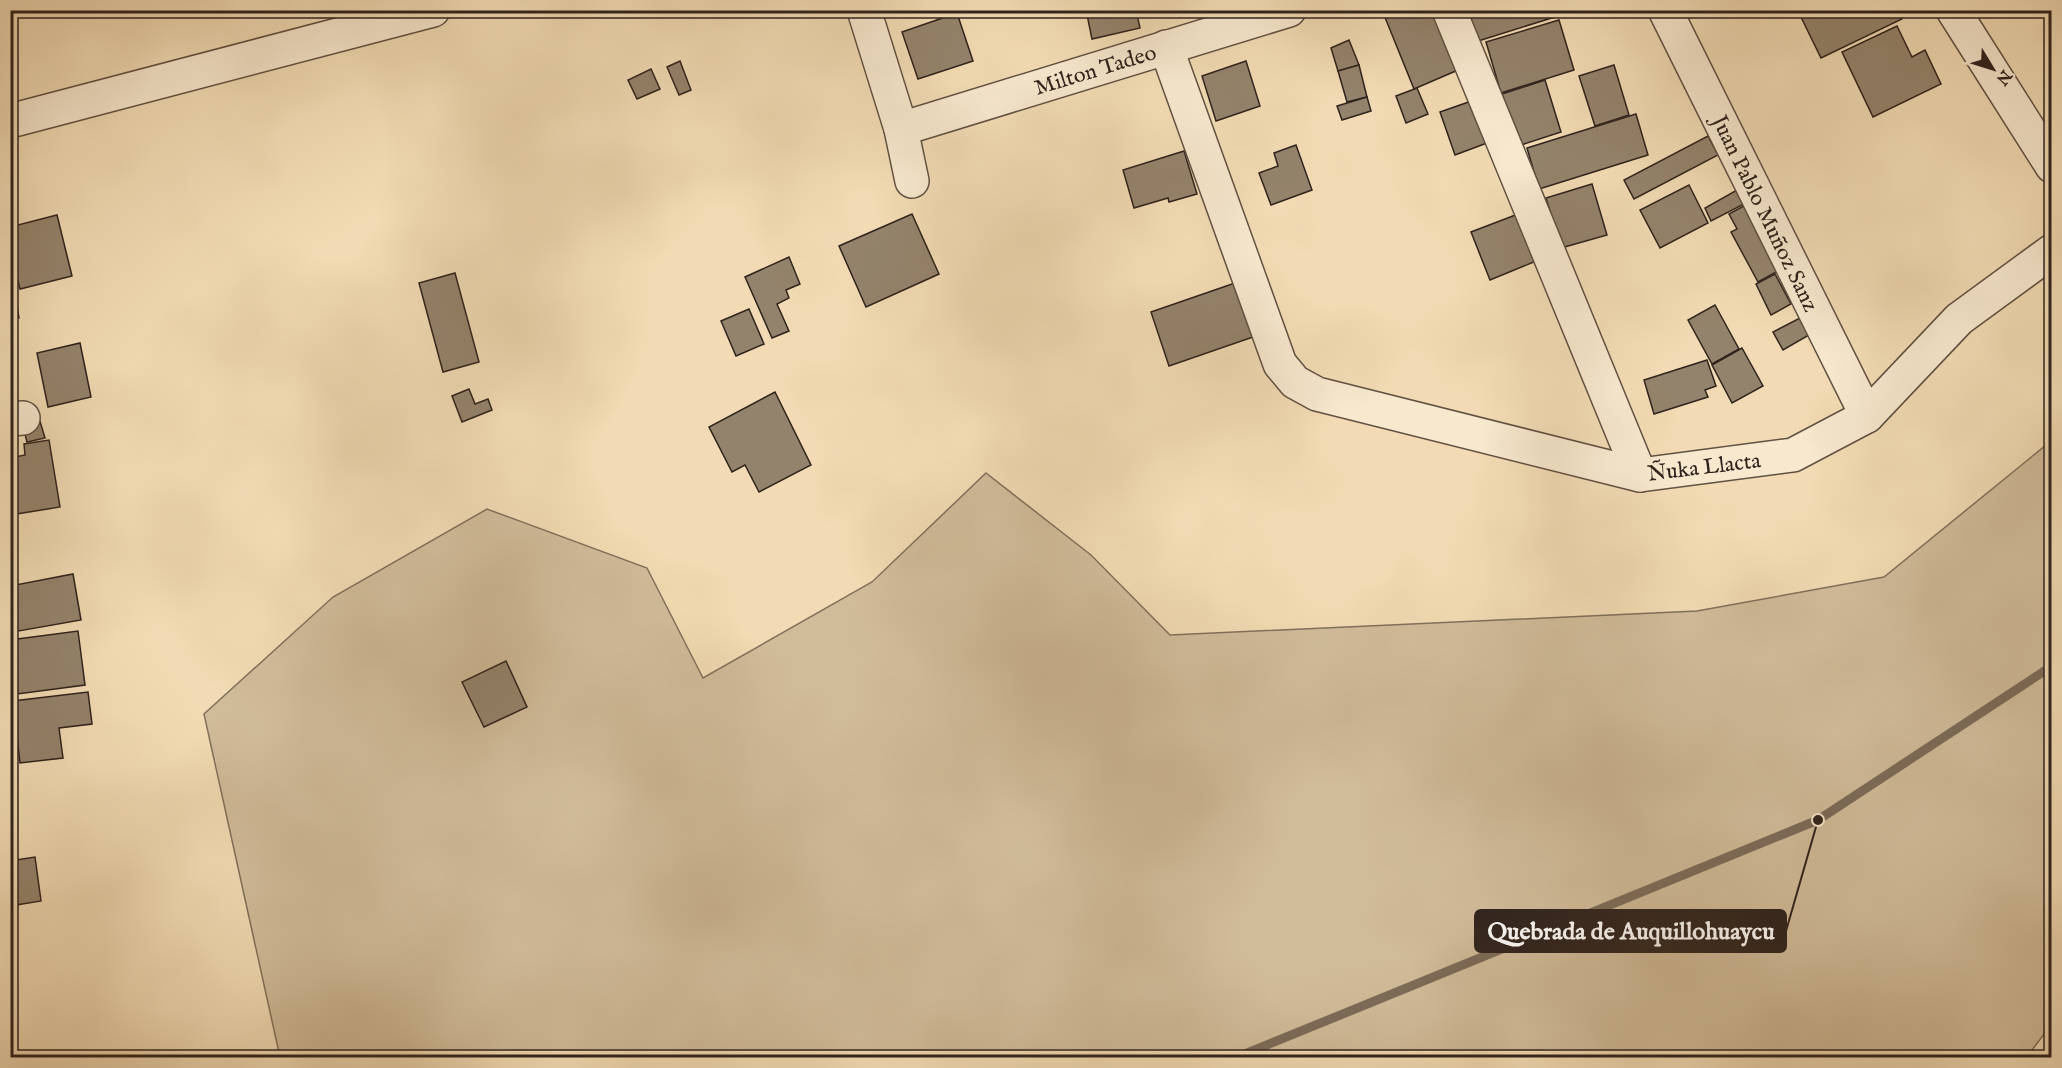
<svg xmlns="http://www.w3.org/2000/svg" width="2062" height="1068" viewBox="0 0 2062 1068" font-family="'IM FELL English',serif">
<style>
.green{fill:#d1bc9a;stroke:#80705c;stroke-width:1.5}
.lines{fill:none;stroke-linecap:round;stroke-linejoin:round}
.stream{stroke:#7c6c59;stroke-width:9}
.building{fill:#94836c;stroke:#2f231d;stroke-width:1.5}
.minor-casing{stroke:#605143;stroke-width:36}
.minor{stroke:#f7e8ce;stroke-width:33}
.labels{text-anchor:middle;stroke-width:5;stroke-linejoin:round;paint-order:stroke}
.street-label{font-size:22px;fill:#2f231d;stroke:#f7e8ce}
.leader{fill:none;stroke:#2f231d;stroke-width:2}
.callout-dot{fill:#2f231d;stroke:#f7e8ce;stroke-width:2}
.callout{fill:#2f231d;stroke:#2f231d;stroke-width:2}
.callout-label{font-size:24px;text-anchor:middle;font-weight:bold;fill:#fff}
</style>
<rect width="100%" height="100%" fill="#f2dbb4"/>
<filter id="stains"><feTurbulence type="fractalNoise" baseFrequency=".00333" numOctaves="4"/><feColorMatrix values="0 0 0 0 .2 0 0 0 0 .09 0 0 0 0 .02 0 0 0 .5 -.17"/></filter>
<radialGradient id="worn" r=".72"><stop offset=".6" stop-color="#630" stop-opacity="0"/><stop offset="1" stop-color="#630" stop-opacity=".3"/></radialGradient>
<polygon class="green" points="2051,441 2051,1025 2026,1058 280,1057 204,714 333,597 487,509 647,568 703,678 872,582 986,473 1091,555 1170,635 1697,611 1884,577"/>
<g class="lines">
<polyline class="stream" points="1235,1058 1818,820 2052,666"/>
</g>
<g class="building">
<polygon points="1086,10 1136,10 1140,28 1092,39"/>
<polygon points="1382,10 1434,10 1458,70 1414,89"/>
<polygon points="1466,10 1556,10 1558,16 1475,42"/>
<polygon points="1898,10 1902,19 1821,58 1798,11"/>
<polygon points="957,13 973,61 918,79 902,32"/>
<polygon points="1559,20 1574,70 1501,93 1486,42"/>
<polygon points="1897,26 1912,57 1925,50 1941,84 1873,117 1842,52"/>
<polygon points="1349,40 1359,65 1338,71 1331,48"/>
<polygon points="680,61 691,90 679,95 667,67"/>
<polygon points="1246,61 1260,106 1216,121 1202,76"/>
<polygon points="1359,65 1367,97 1347,102 1338,71"/>
<polygon points="1614,65 1629,115 1595,126 1579,76"/>
<polygon points="651,69 660,89 637,99 628,80"/>
<polygon points="1545,80 1561,132 1518,146 1502,94"/>
<polygon points="1417,88 1428,114 1406,123 1396,96"/>
<polygon points="1367,97 1371,111 1342,120 1337,106"/>
<polygon points="1480,98 1495,140 1455,155 1440,112"/>
<polygon points="1636,114 1648,155 1539,189 1527,148"/>
<polygon points="1708,136 1718,155 1634,199 1624,180"/>
<polygon points="1296,145 1312,190 1271,205 1259,173 1278,166 1274,153"/>
<polygon points="1184,151 1197,194 1169,202 1168,198 1134,208 1123,170"/>
<polygon points="1592,184 1607,235 1561,248 1546,198"/>
<polygon points="1689,185 1708,223 1660,248 1640,210"/>
<polygon points="1737,190 1744,204 1711,221 1705,208"/>
<polygon points="1751,202 1785,267 1758,282 1731,232 1737,229 1729,214"/>
<polygon points="912,214 939,274 866,307 839,246"/>
<polygon points="1518,214 1536,261 1490,280 1471,232"/>
<polygon points="57,215 72,276 20,289 10,249 10,227"/>
<polygon points="789,257 800,284 786,290 789,298 777,304 789,331 772,338 745,277"/>
<polygon points="455,273 479,362 443,372 419,283"/>
<polygon points="1775,274 1791,304 1771,315 1756,284"/>
<polygon points="1235,283 1253,337 1169,366 1151,312"/>
<polygon points="10,293 15,293 19,318 10,320"/>
<polygon points="1715,305 1739,349 1712,364 1688,320"/>
<polygon points="749,309 764,344 736,356 721,321"/>
<polygon points="1800,318 1809,335 1783,350 1773,332"/>
<polygon points="80,343 91,397 48,407 37,353"/>
<polygon points="1742,348 1763,386 1732,403 1712,365"/>
<polygon points="1707,360 1716,386 1705,390 1708,397 1654,414 1644,380"/>
<polygon points="469,389 475,404 488,399 492,410 462,422 452,396"/>
<polygon points="775,392 811,465 759,492 745,465 732,472 709,427"/>
<polygon points="39,418 45,438 27,442 22,422"/>
<polygon points="49,440 60,507 10,515 10,485 12,485 10,471 18,470 15,457 25,455 24,444"/>
<polygon points="73,574 81,620 13,632 10,616 10,586"/>
<polygon points="78,631 85,685 10,695 10,640"/>
<polygon points="506,661 527,707 484,727 462,682"/>
<polygon points="88,692 92,724 59,728 63,758 20,763 13,701"/>
<polygon points="35,857 41,901 10,906 10,861"/>
<polygon points="10,1006 15,1031 10,1031"/>
</g>
<g class="lines">
<defs>
<g id="minor">
<polyline points="864,10 901,129 912,181"/>
<polyline points="1449,10 1640,475"/>
<polyline points="1665,10 1867,416"/>
<polyline points="1953,10 2052,166"/>
<polyline points="1166,47 1280,364 1295,382 1317,394 1640,475 1793,455 1867,416 1959,319 2052,251"/>
<polyline points="10,121 433,10"/>
<polyline points="901,129 1289,10"/>
<polyline points="10,419 23,418"/>
</g>
</defs>
<use href="#minor" class="minor-casing"/>
<use href="#minor" class="minor"/>
</g>
<g class="labels">
<g class="street-label">
<text transform="translate(1095 69) rotate(-17)" y="8">Milton Tadeo</text>
<text transform="translate(1766 213) rotate(64)" y="8">Juan Pablo Muñoz Sanz</text>
<text transform="translate(1704 466) rotate(-7)" y="8">Ñuka Llacta</text>
</g>
</g>
<path class="leader" d="M1818 820L1786 931"/>
<circle class="callout-dot" cx="1818" cy="820" r="6"/>
<rect class="callout" x="1475" y="910" width="311" height="42" rx="6"/>
<g class="callout-label">
<text x="1631" y="939">Quebrada de Auquillohuaycu</text>
</g>
<rect width="2062" height="1068" fill="none" stroke="#f2dbb4" stroke-width="36"/>
<rect x="12" y="12" width="2038" height="1044" fill="none" stroke="#2f231d" stroke-width="3"/>
<rect x="18" y="18" width="2026" height="1032" fill="none" stroke="#2f231d" stroke-width="1.5"/>
<g transform="translate(1993 69) rotate(128)" stroke="#f7e8ce" stroke-width="4.5" paint-order="stroke">
<path d="M0-4.5L10 22L0 15L-10 22Z" fill="#2f231d"/>
<text y="-9" font-size="16" font-weight="bold" text-anchor="middle" fill="#2f231d">N</text>
</g>
<rect width="100%" height="100%" filter="url(#stains)"/>
<rect width="100%" height="100%" fill="url(#worn)"/>
</svg>
